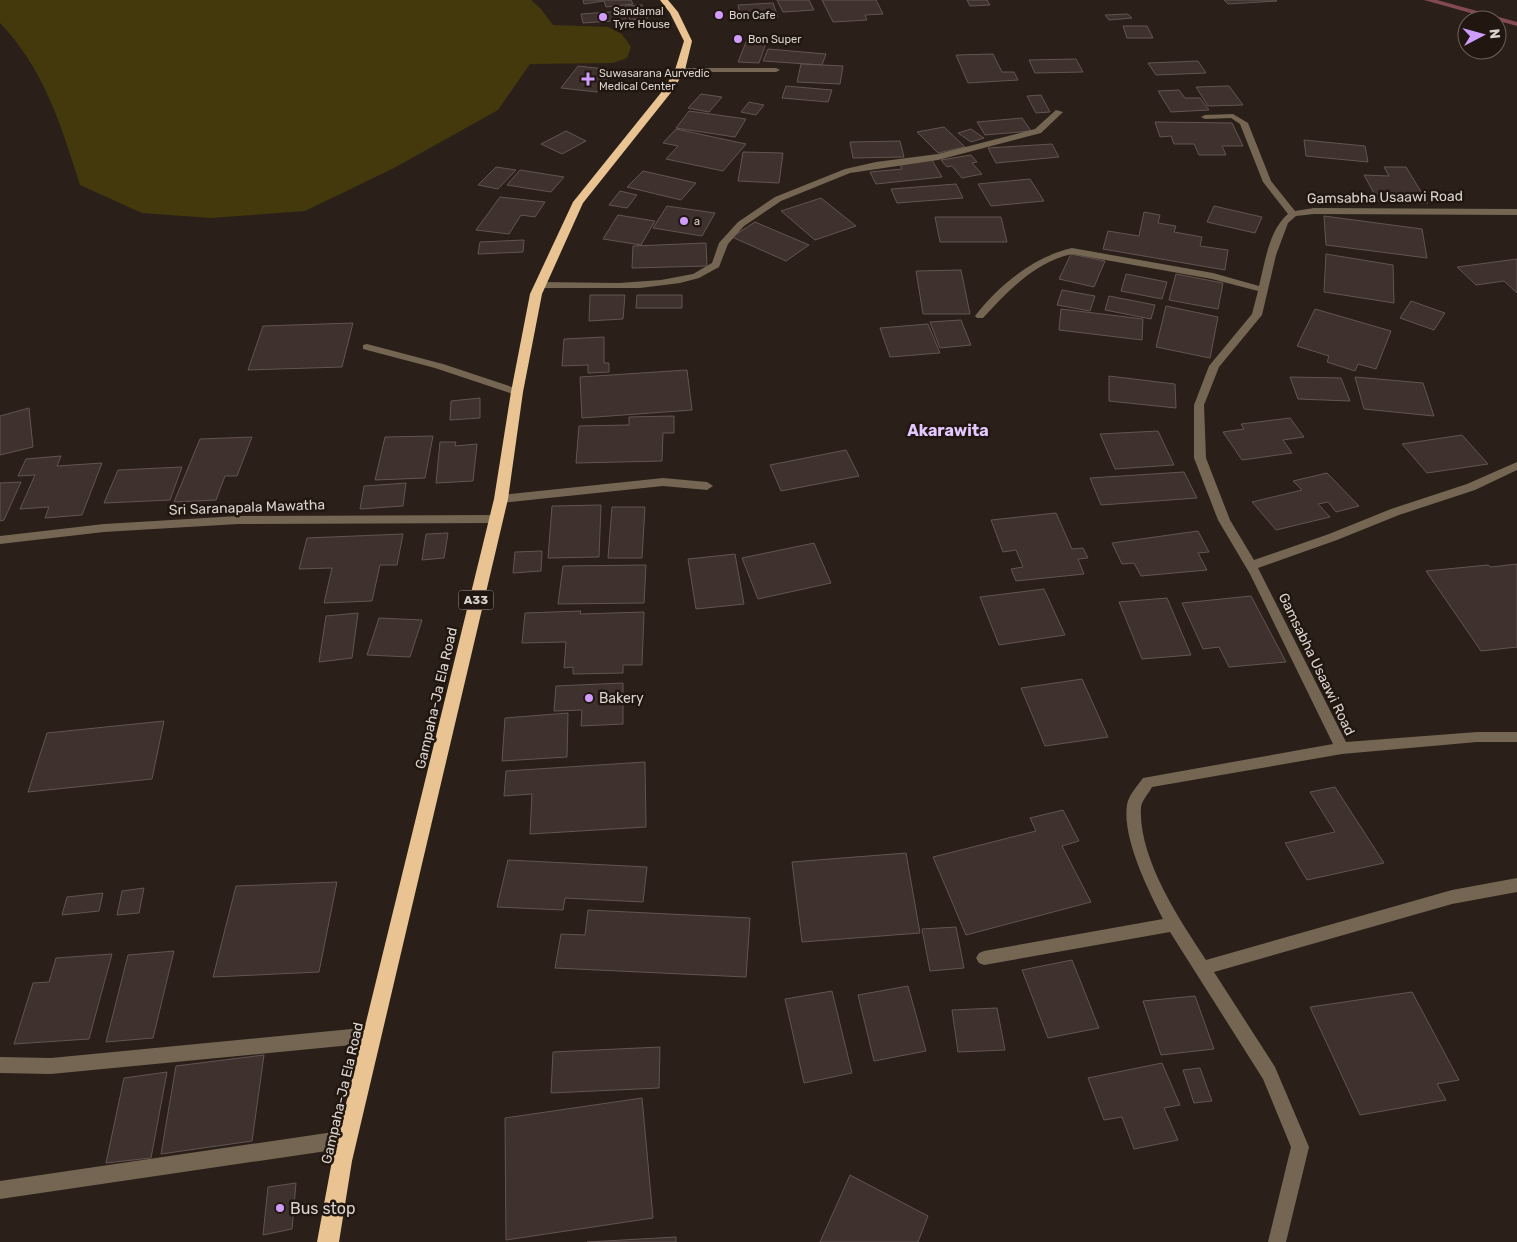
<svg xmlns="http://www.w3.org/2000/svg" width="1517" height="1242" viewBox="0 0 1517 1242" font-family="Rubik,sans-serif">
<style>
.green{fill:#43390d}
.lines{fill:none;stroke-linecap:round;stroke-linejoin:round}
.stream{fill:#834a53;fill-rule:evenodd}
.building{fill:#3f312e;stroke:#635450}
.minor{fill:#746652;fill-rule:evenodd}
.highway{fill:#e9c492;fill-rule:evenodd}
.poi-dot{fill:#d09dfe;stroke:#211710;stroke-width:2}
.labels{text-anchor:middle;stroke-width:5;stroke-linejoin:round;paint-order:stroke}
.far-poi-label{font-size:11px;fill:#dad3ce;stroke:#211710;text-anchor:start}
.shield{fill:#211710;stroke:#a29b95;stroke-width:1}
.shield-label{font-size:12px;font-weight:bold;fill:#dad3ce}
.street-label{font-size:14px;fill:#dad3ce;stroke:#211710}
.poi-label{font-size:14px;fill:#dad3ce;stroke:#211710;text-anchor:start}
.quarter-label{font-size:16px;font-weight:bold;fill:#e3c7fe;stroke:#211710}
.near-poi-label{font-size:16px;fill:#dad3ce;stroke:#211710;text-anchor:start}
</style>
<rect width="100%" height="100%" fill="#2a2019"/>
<path class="green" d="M0,0h531l10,9 12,16 55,2 14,7 9,13 -4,11 -14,5 -83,1 -32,46 -104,58 -89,43 -94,7 -69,-5 -62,-28c-19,-60 -36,-116 -80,-162z"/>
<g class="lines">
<polygon class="stream" points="1424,0 1437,0 1517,22 1517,26"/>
</g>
<g class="building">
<polygon points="583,0 631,0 633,4 606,7 604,1 584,4"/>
<polygon points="777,0 809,0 814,10 783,12"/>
<polygon points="822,0 876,0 883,14 865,15 867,20 833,22"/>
<polygon points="967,0 987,0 990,5 970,6"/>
<polygon points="1224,0 1276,0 1277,1 1228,4"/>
<polygon points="773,3 778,17 741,19 738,5"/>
<polygon points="642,5 648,18 630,20 625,6"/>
<polygon points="624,11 626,20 583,23 581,14"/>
<polygon points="1128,14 1132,18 1109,20 1105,15"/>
<polygon points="1123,26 1147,26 1153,38 1127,38"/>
<polygon points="746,42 766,43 759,63 738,62"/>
<polygon points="768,49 826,54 822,65 763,61"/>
<polygon points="993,54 1002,72 1014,72 1018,80 968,83 956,55"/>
<polygon points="1076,59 1083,72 1035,73 1029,60"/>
<polygon points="1198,61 1206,73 1156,75 1148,63"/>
<polygon points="801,64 843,66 840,84 797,82"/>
<polygon points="578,66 614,70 597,92 561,88"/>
<polygon points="786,86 832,90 828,102 782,98"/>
<polygon points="1229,86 1243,105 1208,106 1196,87"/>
<polygon points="1179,90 1185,98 1200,98 1209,110 1171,112 1158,91"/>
<polygon points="701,94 722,97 709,112 688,108"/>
<polygon points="1041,95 1050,112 1036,113 1027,96"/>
<polygon points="749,102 764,105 756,115 741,112"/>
<polygon points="689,111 746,119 735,137 676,128"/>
<polygon points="1022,118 1031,131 985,135 977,122"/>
<polygon points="1155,122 1232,123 1243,146 1222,146 1226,155 1199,155 1194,144 1174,144 1171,136 1160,137"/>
<polygon points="944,127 965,147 938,153 917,132"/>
<polygon points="676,129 746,144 723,171 666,159 678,146 663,143"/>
<polygon points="971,129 984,138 971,142 958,133"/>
<polygon points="566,131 586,141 562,154 541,144"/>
<polygon points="1304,140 1365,146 1368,162 1306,156"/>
<polygon points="900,141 904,157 853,158 850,142"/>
<polygon points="1052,144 1059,157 996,163 988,148"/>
<polygon points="743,152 783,153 779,183 738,181"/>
<polygon points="971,155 977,162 972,163 982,174 962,178 952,166 947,167 941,160"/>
<polygon points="932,160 942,177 876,184 870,172 902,169 899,163"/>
<polygon points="496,167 516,170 498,189 478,185"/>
<polygon points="1384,167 1406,167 1428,203 1379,202 1364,175 1389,176"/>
<polygon points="520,170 564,177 551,192 507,185"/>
<polygon points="643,171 696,183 681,200 627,187"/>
<polygon points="1030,179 1044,201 991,206 978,184"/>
<polygon points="956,184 963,198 897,203 891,189"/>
<polygon points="620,191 637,195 627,208 609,205"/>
<polygon points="500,197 545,202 535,217 521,215 509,234 476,230"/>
<polygon points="821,198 856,226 815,240 781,211"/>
<polygon points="667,206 715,213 702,236 653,228"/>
<polygon points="1214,206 1262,217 1255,233 1207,222"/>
<polygon points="1144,212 1160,215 1158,223 1176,226 1174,232 1202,237 1200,246 1228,250 1225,270 1103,249 1108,231 1139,236"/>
<polygon points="618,215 655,221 641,245 603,239"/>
<polygon points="1324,216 1422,229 1427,258 1326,245"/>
<polygon points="935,217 1001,217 1007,242 940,242"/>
<polygon points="755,222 809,245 786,261 732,237"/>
<polygon points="524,240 523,252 478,254 480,242"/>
<polygon points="706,243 707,266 632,268 633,246"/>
<polygon points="1071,254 1105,261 1094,287 1059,279"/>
<polygon points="1326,254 1393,265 1394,303 1324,292"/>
<polygon points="1517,259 1517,293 1504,281 1476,285 1457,267"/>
<polygon points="961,270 970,314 923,314 916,271"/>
<polygon points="1126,274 1167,282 1162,299 1121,291"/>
<polygon points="1176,274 1223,283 1218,309 1169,300"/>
<polygon points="1062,290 1095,296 1090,311 1057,305"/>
<polygon points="590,295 625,295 623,319 589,321"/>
<polygon points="637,295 682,295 682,308 636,308"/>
<polygon points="1109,296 1155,305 1151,319 1105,310"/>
<polygon points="1411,301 1445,313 1434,330 1400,318"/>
<polygon points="1166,306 1218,317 1210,358 1156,347"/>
<polygon points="1061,309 1143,319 1142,340 1059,330"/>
<polygon points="1315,309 1391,331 1376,369 1358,364 1355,371 1327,362 1329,356 1297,346"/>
<polygon points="961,320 971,345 940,348 930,322"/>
<polygon points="353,323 342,367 248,370 263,326"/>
<polygon points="928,324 940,353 890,357 880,328"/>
<polygon points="604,337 604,363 609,363 609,372 588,373 588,365 562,366 564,339"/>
<polygon points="687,370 692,410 582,418 580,377"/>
<polygon points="1109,376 1175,384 1176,408 1109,401"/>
<polygon points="1290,377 1341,378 1350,401 1298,399"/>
<polygon points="1355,377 1423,383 1434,416 1364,409"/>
<polygon points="480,398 480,418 450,420 451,401"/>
<polygon points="29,408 33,447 0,455 0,416"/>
<polygon points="674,416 674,433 663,433 662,461 576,463 579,426 629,425 629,417"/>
<polygon points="1290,418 1304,437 1283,440 1292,453 1242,460 1223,432 1244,429 1241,424"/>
<polygon points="1158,431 1174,465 1115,469 1100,434"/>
<polygon points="1462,435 1488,464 1427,473 1402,444"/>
<polygon points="433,436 425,478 375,480 385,437"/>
<polygon points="252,437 237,476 225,476 216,500 174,502 200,439"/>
<polygon points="440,442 456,442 455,446 477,444 473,481 436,483"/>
<polygon points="846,450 859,476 781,491 770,465"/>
<polygon points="61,456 57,466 102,463 82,515 45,518 49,507 20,509 35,475 18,476 26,459"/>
<polygon points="182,467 170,500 104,503 118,470"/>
<polygon points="1184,472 1197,498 1101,505 1090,478"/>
<polygon points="1327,473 1359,506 1336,512 1328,502 1318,504 1330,517 1276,530 1252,502 1302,490 1293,481"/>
<polygon points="21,482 4,520 0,521 0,483"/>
<polygon points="406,483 403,506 360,509 364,486"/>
<polygon points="601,505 599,557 548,558 552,506"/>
<polygon points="612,507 645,507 642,558 608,558"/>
<polygon points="1056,513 1072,549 1083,548 1088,558 1078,559 1084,574 1016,581 1011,569 1023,567 1016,550 1003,552 991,520"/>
<polygon points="1198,531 1209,552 1198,553 1207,570 1141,576 1134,563 1122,564 1112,543"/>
<polygon points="448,533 444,558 422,560 426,534"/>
<polygon points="403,534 397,565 380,565 372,601 324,603 332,568 299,569 307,538"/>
<polygon points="814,543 831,583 758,599 742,558"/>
<polygon points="542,551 541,571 513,573 515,552"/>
<polygon points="735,554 744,604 696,609 688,559"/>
<polygon points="1517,564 1517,647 1481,651 1426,571 1488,565 1491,567"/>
<polygon points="646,565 644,603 558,604 563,566"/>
<polygon points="1044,589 1065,635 999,645 980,597"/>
<polygon points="1251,596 1286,662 1229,667 1219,647 1203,649 1182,603"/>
<polygon points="1167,598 1191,655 1142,659 1119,602"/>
<polygon points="581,611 580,614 644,612 642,665 623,665 623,673 573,674 573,667 564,668 566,642 522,643 525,613"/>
<polygon points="358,613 352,658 319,662 326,616"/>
<polygon points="379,618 422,620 410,657 367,655"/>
<polygon points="1082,679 1108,737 1045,746 1021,688"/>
<polygon points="623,683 623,724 581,726 582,710 554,711 556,686"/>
<polygon points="568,713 567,757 502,761 505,718"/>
<polygon points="164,721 152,779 28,792 47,733"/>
<polygon points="645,762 646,827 530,834 532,794 504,796 506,771"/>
<polygon points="1335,787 1384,863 1307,880 1285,843 1335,832 1310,792"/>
<polygon points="1063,810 1079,841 1062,846 1091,902 966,935 933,857 1036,831 1030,818"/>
<polygon points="906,853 920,933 802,942 792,862"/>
<polygon points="508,860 647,867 643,902 565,898 563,910 497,907"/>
<polygon points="337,882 319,972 213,977 236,886"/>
<polygon points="144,888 139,913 117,915 122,891"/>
<polygon points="103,893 99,911 62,915 67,897"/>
<polygon points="588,910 750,918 746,977 555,968 561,934 585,935"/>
<polygon points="956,927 964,968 930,971 922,929"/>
<polygon points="174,951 153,1038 106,1042 128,955"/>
<polygon points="112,954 89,1039 14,1044 33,983 49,982 56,958"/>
<polygon points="1072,960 1099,1028 1048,1038 1022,970"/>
<polygon points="908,986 926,1051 874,1061 858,995"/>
<polygon points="832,991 852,1073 804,1083 785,999"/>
<polygon points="1412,992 1459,1080 1437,1084 1446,1100 1360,1115 1310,1007"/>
<polygon points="1195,996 1214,1049 1161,1055 1143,1001"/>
<polygon points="997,1008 1005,1050 958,1052 952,1010"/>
<polygon points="660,1047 659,1088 551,1093 553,1052"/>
<polygon points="264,1055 252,1141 161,1154 176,1066"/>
<polygon points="1162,1063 1180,1105 1164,1108 1178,1140 1134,1149 1122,1117 1104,1120 1088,1078"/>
<polygon points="1200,1068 1212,1101 1194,1103 1183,1070"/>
<polygon points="167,1072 151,1158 106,1163 124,1078"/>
<polygon points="642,1098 653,1218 506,1240 505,1118"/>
<polygon points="850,1175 928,1216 918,1242 820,1242"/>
<polygon points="296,1183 292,1229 263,1235 268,1187"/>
<polygon points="676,1237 676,1242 587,1242"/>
</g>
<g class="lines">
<g class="minor">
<polygon points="677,68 776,68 780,70 776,72 680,72 676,70"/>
<polygon points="1056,110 1063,112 1041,133 938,160 850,173 781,201 744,226 728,244 719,267 699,278 680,283 640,288 540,288 535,285 540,282 619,283 661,280 693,274 712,263 719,243 738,222 775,197 845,169 876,162 938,154 1035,129"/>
<path d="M1233,114l15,9 23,58 24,30 19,-3 203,1v6l-203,-1 -18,2 -8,7 -12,32 -14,60 -43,52 -15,38 2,53 24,62 24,40 75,-26 62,-25 76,-25 50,-22v8l-42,20 -76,25 -62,25 -79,28 88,174 131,-10h40v10h-40l-135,12 -190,33c-3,6 -10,13 -11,20 -3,51 38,112 65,153l246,-70 65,-12v14l-65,12 -238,68 61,95 34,80 -23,95h-18l23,-95 -28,-68 -93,-147 -186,33 -5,-2 -3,-5 3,-5 5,-2 179,-32c-15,-29 -41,-81 -36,-114 1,-9 11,-20 16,-27l190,-34 -83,-170 -32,-54 -24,-62v-53l15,-39 43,-52 6,-23 -46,-12 -140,-25c-37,8 -64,37 -89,64h-6l-2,-2c24,-31 58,-59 97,-68l141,25 46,13c6,-24 10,-56 29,-72l-25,-32 -23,-58 -9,-6 -26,1 -4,-2 4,-2z"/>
<polygon points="367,344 443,364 521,390 522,392 521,394 513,394 435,368 363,349 363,345"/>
<polygon points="663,478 707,482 713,486 707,490 663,486 501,503 495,499 501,495"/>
<polygon points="495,515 501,519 495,523 238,524 104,532 0,544 0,536 104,524 238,516"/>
<polygon points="372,1027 378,1029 380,1035 378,1041 372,1043 51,1074 0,1073 0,1057 51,1058"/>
<polygon points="347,1130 353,1133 356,1139 353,1145 347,1148 0,1199 0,1181"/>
</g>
<polygon class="highway" points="660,0 668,0 678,12 692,41 685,70 673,90 583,203 542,294 523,392 508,499 352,1161 339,1242 317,1242 332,1161 494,499 511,392 530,294 573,202 664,89 675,70 684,41 670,13"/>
</g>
<g class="poi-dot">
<circle cx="719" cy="15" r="5"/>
<circle cx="603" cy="17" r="5"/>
<circle cx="738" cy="39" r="5"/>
<path d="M585.5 71.5h5v5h5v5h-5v5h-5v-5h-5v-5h5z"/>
<circle cx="684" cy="221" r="5"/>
<circle cx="589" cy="698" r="5"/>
<circle cx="280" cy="1208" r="5"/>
</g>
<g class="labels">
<g class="far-poi-label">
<text x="613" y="15">Sandamal<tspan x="613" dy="13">Tyre House</tspan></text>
<text x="729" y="19">Bon Cafe</text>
<text x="748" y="43">Bon Super</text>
<text x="599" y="77">Suwasarana Aurvedic<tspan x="599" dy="13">Medical Center</tspan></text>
<text x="694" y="225">a</text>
</g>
<rect class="shield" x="458.5" y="590.5" width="35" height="19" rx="4"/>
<g class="shield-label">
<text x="476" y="604">A33</text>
</g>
<g class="street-label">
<text transform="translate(1385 197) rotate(-1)" y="5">Gamsabha Usaawi Road</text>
<text transform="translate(247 507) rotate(-2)" y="5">Sri Saranapala Mawatha</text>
<text transform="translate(1317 664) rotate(64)" y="5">Gamsabha Usaawi Road</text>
<text transform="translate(436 698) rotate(-77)" y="5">Gampaha-Ja Ela Road</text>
<text transform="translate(342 1093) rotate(-77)" y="5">Gampaha-Ja Ela Road</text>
</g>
<g class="poi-label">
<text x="599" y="703">Bakery</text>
</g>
<g class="quarter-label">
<text x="948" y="436">Akarawita</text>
</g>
<g class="near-poi-label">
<text x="290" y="1214">Bus stop</text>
</g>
</g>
<g transform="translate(1482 35) rotate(84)"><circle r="24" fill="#211710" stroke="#6b625c"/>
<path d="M0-4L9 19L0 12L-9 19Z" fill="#d09dfe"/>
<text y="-8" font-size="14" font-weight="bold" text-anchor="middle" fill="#dad3ce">N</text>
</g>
</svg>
